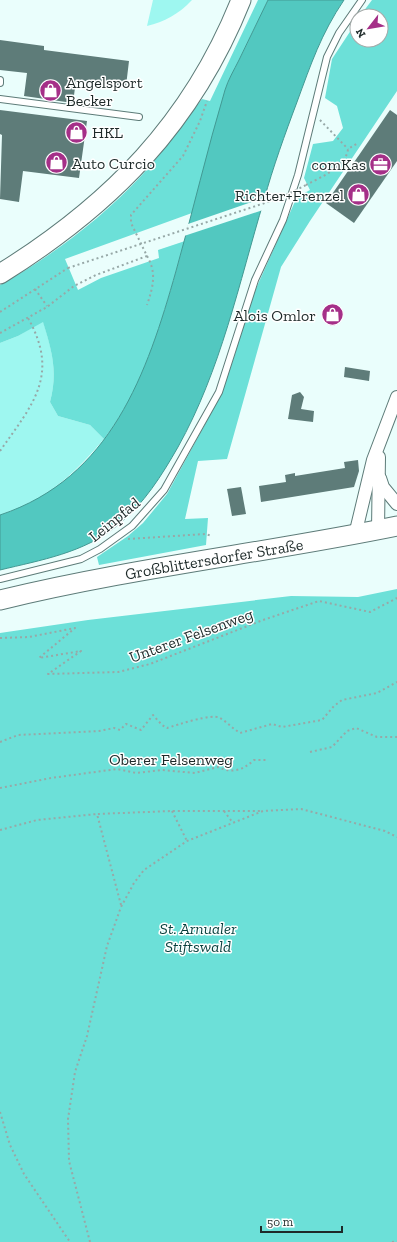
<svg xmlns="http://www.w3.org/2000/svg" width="397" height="1242" viewBox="0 0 397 1242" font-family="'Zilla Slab',serif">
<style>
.green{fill:#9ef7f0}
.forest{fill:#6ce0d8}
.water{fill:#52c8c0;stroke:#429993}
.pier{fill:#eafefc}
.building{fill:#5e7c79}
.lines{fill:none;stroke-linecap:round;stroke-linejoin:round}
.service-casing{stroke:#5d7b78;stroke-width:8}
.minor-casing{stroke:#5d7b78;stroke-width:14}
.primary-casing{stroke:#5d7b78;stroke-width:21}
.path{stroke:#97a8a7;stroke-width:2;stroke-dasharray:2 3;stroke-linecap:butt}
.service{stroke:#fff;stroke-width:6}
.minor{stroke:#fff;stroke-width:12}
.primary{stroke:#fff;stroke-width:19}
.path-bridge{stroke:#97a8a7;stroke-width:2;stroke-dasharray:2 3;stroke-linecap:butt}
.labels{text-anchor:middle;stroke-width:3;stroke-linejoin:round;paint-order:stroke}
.poi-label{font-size:16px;fill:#1e2a29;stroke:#fff;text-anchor:start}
.street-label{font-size:16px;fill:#1e2a29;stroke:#fff}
.park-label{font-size:16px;font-style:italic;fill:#063f3c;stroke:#fff}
</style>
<rect width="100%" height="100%" fill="#eafefc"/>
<g class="green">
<path d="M153,0h39c-13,14 -28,22 -45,26z"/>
<path d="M43,321c9,30 15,51 7,81l8,14 32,9 14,14c-32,37 -56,60 -104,76v-172l18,-7z"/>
</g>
<g class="forest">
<path d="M258,0h10l-42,88 -34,125 -127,46 13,31 23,-12 58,-20 -1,-8 27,-9c-21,68 -36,140 -81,198l-14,-14 -32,-9 -8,-14c8,-30 2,-51 -7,-80l-25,14 -18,7v-58c52,-29 101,-66 142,-110 22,-24 40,-51 60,-76l8,2z"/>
<polygon points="372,0 397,0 397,91 310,221 281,267 227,459 198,461 185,519 208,518 206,545 99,565 97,557 128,536 143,523 167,494 221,395 235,354 250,302 297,197 310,190 304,178 313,144 333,141 343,128 337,106 325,98 332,59 357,21 357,40 381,40 381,16 360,16"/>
<polygon points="397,589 397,1242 0,1242 0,633 88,620 291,596 358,597"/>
</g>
<path class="water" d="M268,0h76c-23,34 -33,64 -47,102 -12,32 -24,65 -33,98 -25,83 -43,170 -86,247 -16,28 -34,57 -60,78 -34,28 -77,35 -118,45v-55c111,-37 147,-141 176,-244 17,-60 31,-121 49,-181 3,-10 9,-20 14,-30 10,-20 19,-40 29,-60z"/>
<polygon class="pier" points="266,197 263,210 184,236 188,224"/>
<g class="building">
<polygon points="0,40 44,46 44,50 129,61 126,86 76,80 73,103 24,96 27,73 0,70"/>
<polygon points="0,110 87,121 79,178 23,171 19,202 0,199 2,135 0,134"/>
<polygon points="390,110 397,115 397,161 354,223 326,203"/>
<polygon points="345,367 370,371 369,381 344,377"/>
<polygon points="300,392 304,397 301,409 314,411 313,422 288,419 292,395"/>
<polygon points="358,460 359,471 354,487 261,502 259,486 286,482 285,475 295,473 295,476 345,468 344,462"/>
<polygon points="241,487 246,514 232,516 227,489"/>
</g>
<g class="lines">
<defs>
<g id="service">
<polyline points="0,83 0,80"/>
<polyline points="0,99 139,117"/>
<polyline points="0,579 81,559 100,549 132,526 164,490 219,392 255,280 283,220 298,175 327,57 339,33 362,0"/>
</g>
<g id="minor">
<polyline points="380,478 383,487 397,504"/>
<polyline points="378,530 379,457"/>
<polyline points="355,535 373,460 397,397"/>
</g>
<g id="primary">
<path d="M0,274c111,-69 192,-151 241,-274"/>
<path id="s1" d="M0,600c131,-32 265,-47 397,-74"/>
</g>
</defs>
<use href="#service" class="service-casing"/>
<use href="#minor" class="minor-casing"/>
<use href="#primary" class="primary-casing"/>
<g class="path">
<polyline points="320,120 348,149"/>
<path d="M306,185c15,-8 40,-18 42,-36l10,-6"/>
<path d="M147,256c10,17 6,31 0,49"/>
<polyline points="35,289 47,306"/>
<polyline points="0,312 68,268"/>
<polyline points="0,333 47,307 74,286 96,275 147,256 131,223 131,215 183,156 200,121 207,101"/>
<path d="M0,451c33,-47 60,-76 28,-133"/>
<polyline points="128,539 205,534 212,536"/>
<polyline points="0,638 29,637 75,628 39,658 81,651 48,674 118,672 150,664 263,620 319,601 370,612 397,598"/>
<path d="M0,742l18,-7 81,-4 15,-3 6,2 6,-6 15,6 12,-15 9,10 5,3c10,-3 45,-15 53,-10 7,4 12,10 20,15l32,-9 10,3 40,-7 12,-14 8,-6 35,-7 20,-11"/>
<polyline points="310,752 332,747 347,731 356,728 377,737 397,737"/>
<path d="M0,788l51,-10 66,-9 19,4 26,-3 33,3 23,-6c14,7 25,3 36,-7h14"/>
<polyline points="172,811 187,841"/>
<polyline points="224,811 233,823"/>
<polyline points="0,830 37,820 97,814"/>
<polyline points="121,905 97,814 172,811 262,811"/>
<polyline points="0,1112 10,1145 24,1174 70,1242"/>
<polyline points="90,1242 69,1161 68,1119 75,1072 87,1036 107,946 121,907 134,883 144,870 187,841 263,811 301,809 385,831 397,837"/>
<polyline points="392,1242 397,1241"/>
</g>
<use href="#service" class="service"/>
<use href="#minor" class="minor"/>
<use href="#primary" class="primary"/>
<polyline class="path-bridge" points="68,268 280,198 306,185"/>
</g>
<defs>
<symbol id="shop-disc" viewBox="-11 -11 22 22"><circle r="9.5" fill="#a52f88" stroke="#fff"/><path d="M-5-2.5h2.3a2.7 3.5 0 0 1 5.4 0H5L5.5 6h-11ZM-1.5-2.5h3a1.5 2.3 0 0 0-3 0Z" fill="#fff"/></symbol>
<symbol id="office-disc" viewBox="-11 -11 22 22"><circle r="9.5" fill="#a52f88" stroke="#fff"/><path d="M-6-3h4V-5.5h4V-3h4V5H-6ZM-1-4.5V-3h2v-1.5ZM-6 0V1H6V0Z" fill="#fff"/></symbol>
</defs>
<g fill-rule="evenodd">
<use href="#shop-disc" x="38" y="78" width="25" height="25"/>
<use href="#shop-disc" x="64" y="120" width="25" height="25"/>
<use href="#shop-disc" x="44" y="150" width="25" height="25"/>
<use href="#office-disc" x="368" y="152" width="25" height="25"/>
<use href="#shop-disc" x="346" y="182" width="25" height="25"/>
<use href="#shop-disc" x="320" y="302" width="25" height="25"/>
</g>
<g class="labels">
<g class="poi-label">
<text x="66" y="88">Angelsport<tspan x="66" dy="18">Becker</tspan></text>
<text x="92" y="138">HKL</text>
<text x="72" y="169">Auto Curcio</text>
<text x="366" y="170" text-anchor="end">comKas</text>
<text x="344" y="201" text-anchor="end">Richter+Frenzel</text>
<text x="316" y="321" text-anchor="end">Alois Omlor</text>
</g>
<g class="street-label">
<text transform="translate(114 519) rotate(-39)" y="6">Leinpfad</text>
<text dy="6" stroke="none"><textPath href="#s1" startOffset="218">Großblittersdorfer Straße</textPath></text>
<text transform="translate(191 635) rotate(-20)" y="6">Unterer Felsenweg</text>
<text x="171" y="765">Oberer Felsenweg</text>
</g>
<g class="park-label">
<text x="198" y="934">St. Arnualer<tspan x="198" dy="18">Stiftswald</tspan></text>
</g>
</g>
<g transform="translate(369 28) rotate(239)"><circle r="19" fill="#ffffff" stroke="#a5aaa9"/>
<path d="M0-3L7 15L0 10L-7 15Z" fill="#a52f88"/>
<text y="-6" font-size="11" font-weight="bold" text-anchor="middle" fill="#1e2a29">N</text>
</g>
<path d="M261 1226v6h81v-6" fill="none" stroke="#1e2a29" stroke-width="2"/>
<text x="267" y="1226" font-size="12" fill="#1e2a29" stroke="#ffffff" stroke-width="3" paint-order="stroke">50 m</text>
</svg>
